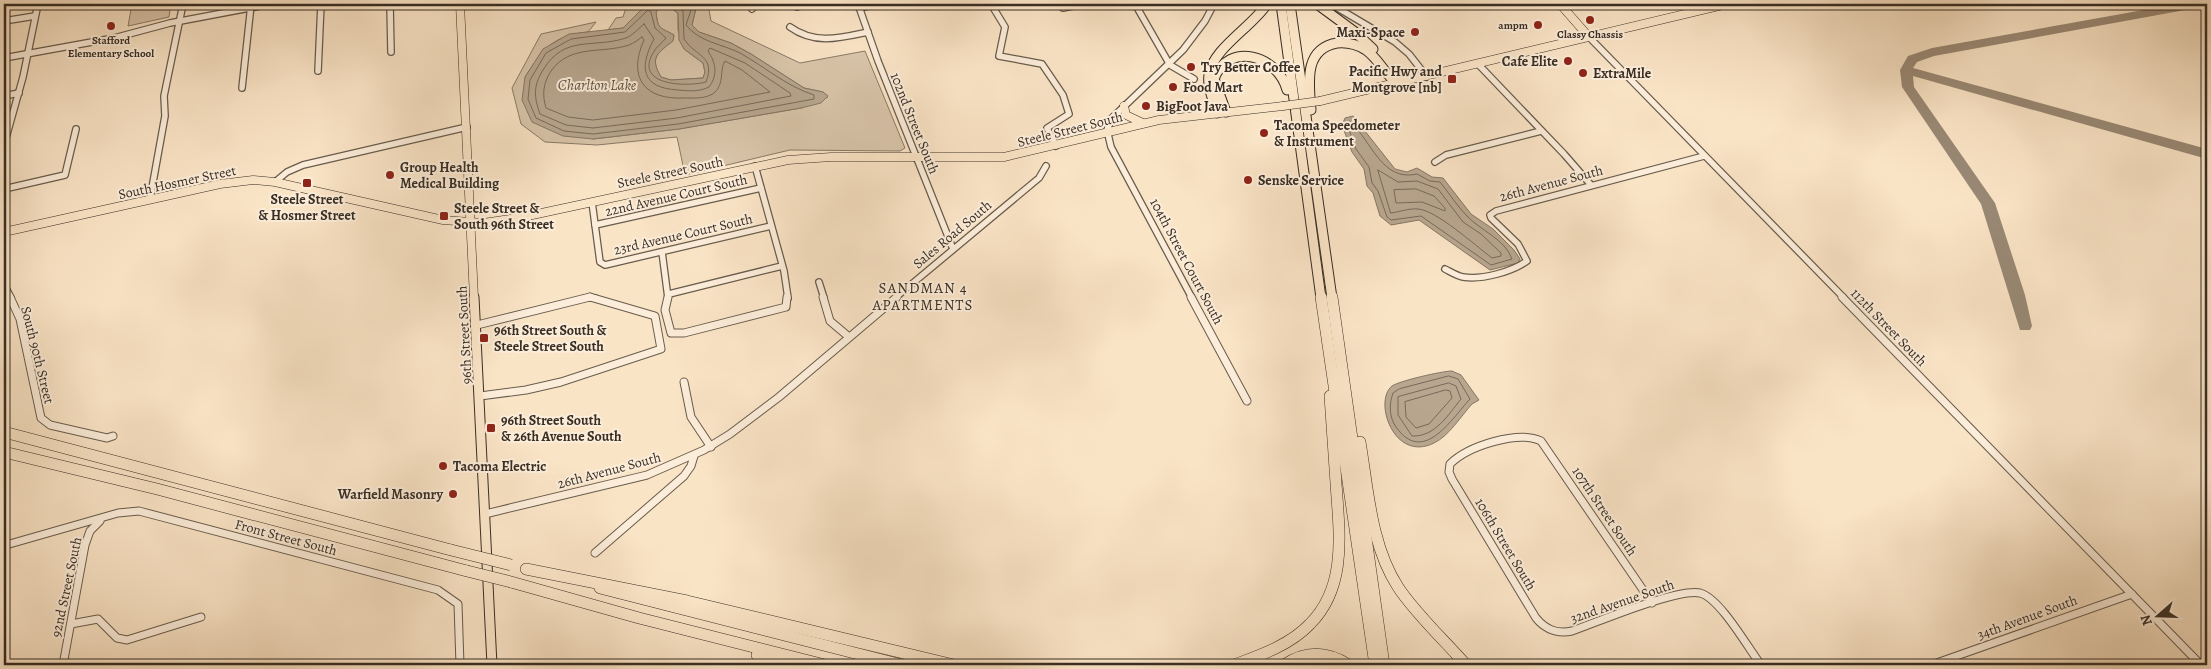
<svg xmlns="http://www.w3.org/2000/svg" width="2211" height="669" viewBox="0 0 2211 669" font-family="Alegreya,serif">
<style>
.green{fill:#d9c5aa;stroke:#887a67}
.water{fill:#b8a68f;stroke:#857664;fill-rule:evenodd}
.lines{fill:none;stroke-linecap:round;stroke-linejoin:round}
.shore{stroke:#786a5a;stroke-width:1}
.taxiway{fill:#998975;fill-rule:evenodd}
.minor-far1-casing{stroke:#685c4c;stroke-width:8}
.minor-casing{stroke:#685c4c;stroke-width:9}
.major-far1-casing{stroke:#382e24;stroke-width:9}
.major-casing{stroke:#382e24;stroke-width:11}
.highway-far1-casing{stroke:#382e24;stroke-width:11}
.highway-casing{stroke:#382e24;stroke-width:12}
.minor-far1{stroke:#fcedda;stroke-width:5.5}
.minor{stroke:#fcedda;stroke-width:7}
.major-far1{stroke:#fae4c6;stroke-width:8}
.major{stroke:#fae4c6;stroke-width:9}
.highway-far1{stroke:#fae4c6;stroke-width:9}
.highway{stroke:#fae4c6;stroke-width:11}
.major-bridge-casing{stroke:#382e24;stroke-width:9;stroke-linecap:butt}
.highway-bridge-casing{stroke:#382e24;stroke-width:12;stroke-linecap:butt}
.major-bridge{stroke:#fae4c6;stroke-width:8}
.highway-bridge{stroke:#fae4c6;stroke-width:11}
.poi-dot{fill:#8f2418;stroke:#fcedda;stroke-width:2}
.labels{text-anchor:middle;stroke-width:4;stroke-linejoin:round;paint-order:stroke}
.far-poi-label{font-size:11px;font-weight:bold;fill:#382e24;stroke:#fcedda}
.poi-label{font-size:14px;font-weight:bold;fill:#382e24;stroke:#fcedda;text-anchor:start}
.street-label{font-size:14px;fill:#382e24;stroke:#fcedda}
.water-label{font-size:15px;font-style:italic;fill:#5e5244;stroke:#fcedda}
.neighbourhood-label{font-size:15px;letter-spacing:1px;fill:#382e24;stroke:#fcedda}
</style>
<rect width="100%" height="100%" fill="#fae4c6"/>
<filter id="stains"><feTurbulence type="fractalNoise" baseFrequency=".004" numOctaves="4"/><feColorMatrix values="0 0 0 0 .2 0 0 0 0 .09 0 0 0 0 .02 0 0 0 .5 -.17"/></filter>
<radialGradient id="worn" r=".72"><stop offset=".6" stop-color="#630" stop-opacity="0"/><stop offset="1" stop-color="#630" stop-opacity=".3"/></radialGradient>
<g class="green">
<polygon points="132,4 171,4 169,17 128,26"/>
<polygon points="627,4 647,4 623,28 608,30 616,18 623,17"/>
<path d="M697,4h11l3,17 89,42 65,-12 40,97 -5,3 -110,-1 -105,25 -8,-38 -80,8 -52,-3 -24,-18 -9,-36 29,-54 55,-12 -8,10c-36,4 -44,16 -63,45l68,62 86,-10 122,-21 27,-11 -5,-5 -19,-4 -53,-34 -20,-11 -32,-11 -7,-7z"/>
<path d="M668,6l10,7v17l6,19 19,14 2,9 -2,6 -32,2 -10,-3c-12,-20 -3,-24 12,-37l1,-5c-15,-8 -16,-5 -18,-23l5,-5z"/>
</g>
<g class="water">
<path d="M647,4h50l-5,21 7,7 32,11 20,11 53,34 19,4 5,4 -7,7 -20,5 -122,21 -86,10 -30,-3 -31,-14 -10,-22 3,-23 18,-28 26,-15 54,-6zM668,6l10,7 1,27 5,9 19,14 2,9 -2,6 -32,2 -10,-3c-12,-20 -3,-24 12,-36l1,-6c-14,-8 -16,-5 -18,-23l5,-5z"/>
<polygon points="1353,116 1395,169 1407,172 1417,168 1432,177 1443,178 1471,214 1493,229 1514,250 1520,259 1518,263 1490,270 1419,220 1391,225 1380,216 1373,193 1367,186 1364,169 1352,152 1342,125 1345,118"/>
<path d="M1452,371l9,4 18,25 -7,4c-11,12 -23,32 -38,39 -40,20 -61,-42 -42,-57 7,-5 50,-15 60,-15z"/>
</g>
<g class="lines">
<g class="shore">
<path d="M674,4l9,7 1,28c12,18 32,17 22,43 -19,5 -72,4 -53,-29 3,-6 9,-10 13,-15l-11,-10 -4,-16 -3,-2 -23,22 -54,7 -25,14 -16,27 -2,19 8,19 28,13 29,3 85,-10 136,-25v-4c-28,-9 -49,-28 -74,-42 -18,-9 -41,-11 -54,-28l7,-21"/>
<path d="M644,24l10,15c-15,28 -13,49 24,51 11,1 21,2 31,-3 9,-12 7,-24 -1,-36l2,-3 35,15 45,30 1,3 -114,22 -84,10 -27,-3 -26,-11c-6,-17 -7,-28 3,-44 22,-36 49,-21 83,-32 6,-2 13,-10 18,-14z"/>
<path d="M642,37l2,3c-17,38 1,60 40,58 10,0 22,1 30,-5 11,-9 5,-23 11,-32l17,9 28,22 -94,18 -83,10 -25,-3 -22,-9c-4,-13 -3,-25 5,-37 19,-27 51,-17 78,-26 5,-2 9,-5 13,-8z"/>
<path d="M1350,121c22,21 32,61 67,53l13,7 10,1c9,11 17,24 27,34 14,15 38,23 45,43l-21,6 -70,-49 -30,4 -4,-3 -9,-26 -6,-8 -3,-16 -13,-18 -9,-25z"/>
<path d="M1378,170l20,12 19,-1 21,8 25,33 18,12 20,19v3l-9,2c-16,-12 -56,-48 -74,-49 -8,-1 -19,3 -27,4z"/>
<polygon points="1416,189 1434,196 1445,208 1445,211 1422,202 1396,203 1394,190"/>
<path d="M1449,376l9,3 12,20c-20,22 -47,66 -74,28 -7,-10 -7,-23 -3,-34l6,-4z"/>
<path d="M1449,383l7,3 5,13c-13,16 -26,38 -49,37l-14,-21v-18z"/>
<polygon points="1446,390 1450,391 1452,398 1429,424 1416,428 1406,417 1405,402"/>
</g>
<polygon class="taxiway" points="2177,4 2202,4 2196,8 1934,56 1917,62 1913,68 2207,149 2207,159 1913,76 1914,87 1995,203 2025,295 2032,326 2030,330 2020,330 1981,204 1902,87 1900,70 1908,56 1932,48"/>
<defs>
<g id="minor-far1">
<polyline points="390,4 391,52"/>
<polyline points="748,4 752,9"/>
<polyline points="797,4 797,7"/>
<polyline points="858,4 878,61 953,249"/>
<polyline points="991,4 1005,27 999,56 1042,64 1063,95 1069,114 1047,128 1056,146"/>
<polyline points="1135,4 1170,65 1194,79"/>
<polyline points="1331,4 1395,42 1409,54 1427,77"/>
<polyline points="859,8 878,4"/>
<polyline points="1063,8 1082,4"/>
<polyline points="4,21 35,16"/>
<path d="M790,27c25,18 50,11 78,5"/>
<polyline points="1589,37 1844,298"/>
<polyline points="4,58 114,38 170,23 271,4"/>
<polyline points="1478,64 1564,154 1591,185"/>
<polyline points="318,71 321,4"/>
<polyline points="242,88 251,5"/>
<polyline points="4,96 19,93"/>
<polyline points="4,145 23,77 38,4"/>
<polyline points="1435,162 1446,155 1541,131"/>
<polyline points="755,166 784,271 788,298"/>
<polyline points="275,182 287,172 303,165 467,127"/>
<polyline points="4,189 65,175 76,129"/>
<polyline points="150,199 165,116 164,96 183,4"/>
<polyline points="592,202 600,262 605,265 771,226"/>
<polyline points="595,225 761,188"/>
<polyline points="662,252 668,298"/>
<path d="M1445,269c6,3 12,7 18,8 19,3 48,-5 64,-16l-9,-17 -27,-26 -1,-3 6,-4 208,-55"/>
<polyline points="819,282 824,298"/>
<polyline points="4,284 11,298"/>
<polyline points="669,294 782,266"/>
<polyline points="585,298 595,298"/>
<polyline points="895,298 1039,178 1046,166"/>
<polyline points="1192,298 1111,147 1107,130 1112,118 1183,50 1205,21 1214,4"/>
</g>
<g id="minor">
<polyline points="10,297 20,319 41,418 50,425 107,438 113,436"/>
<polyline points="668,297 665,310 671,333 684,333 786,307 787,297"/>
<polyline points="823,297 830,321 849,337"/>
<polyline points="1191,297 1247,401"/>
<polyline points="1842,297 2201,665"/>
<polyline points="477,325 590,297"/>
<polyline points="684,382 691,417 711,447"/>
<polyline points="480,396 526,390 561,382 661,349 655,316 590,297"/>
<polyline points="485,514 647,475 704,450 730,434 779,397 897,297"/>
<polyline points="6,545 118,513 139,511 438,590 458,604 460,665"/>
<polyline points="595,553 684,476 691,466 694,456"/>
<polyline points="4,558 6,545"/>
<path d="M1652,603l-111,-162c-23,-11 -73,5 -91,23l-1,8 3,7 84,139c10,12 21,16 36,13 26,-9 105,-43 128,-38 20,5 48,55 61,72"/>
<polyline points="71,624 98,619 117,638 127,640 201,617"/>
<polyline points="63,665 85,545 90,531 100,521"/>
<polyline points="1931,665 2132,594"/>
</g>
<g id="major-far1">
<polyline points="460,4 474,298"/>
<polyline points="1560,4 1589,37"/>
<polyline points="1320,101 1727,4"/>
<polyline points="1124,106 1126,115 1143,123"/>
<polyline points="4,232 220,184 253,180 275,182 443,220 483,223 523,217 788,160 831,157 1004,157 1159,120 1283,106"/>
</g>
<polyline id="major" points="474,297 492,665"/>
<g id="highway-far1">
<polyline points="1281,4 1321,298"/>
<polyline points="1290,4 1332,298"/>
<polyline points="1317,4 1355,32 1373,49"/>
<path d="M1311,110c-2,-26 -8,-61 26,-67 10,-1 21,2 29,7 13,9 19,25 32,34"/>
<path d="M1226,112l-12,-33c14,-38 64,-24 73,11"/>
<path d="M1217,113c-3,-12 -10,-25 -8,-38 3,-26 43,-48 58,-71"/>
</g>
<g id="highway">
<polyline points="1321,297 1375,665"/>
<polyline points="1332,297 1384,665"/>
<polyline points="4,432 451,550"/>
<path d="M1360,442c8,47 11,104 38,145 16,25 47,54 68,78"/>
<polyline points="4,452 157,489 467,571"/>
<polyline points="526,569 687,601 954,665"/>
<polyline points="511,582 639,618 825,665"/>
<polyline points="600,588 902,665"/>
<polyline points="757,655 792,665"/>
<path d="M1234,665c27,-10 56,-20 76,-41 38,-38 29,-93 26,-141 -2,-29 -4,-58 -6,-87"/>
<path d="M1284,665c22,-15 43,-14 65,0"/>
</g>
</defs>
<use href="#minor-far1" class="minor-far1-casing"/>
<use href="#minor" class="minor-casing"/>
<use href="#major-far1" class="major-far1-casing"/>
<use href="#major" class="major-casing"/>
<use href="#highway-far1" class="highway-far1-casing"/>
<use href="#highway" class="highway-casing"/>
<use href="#minor-far1" class="minor-far1"/>
<use href="#minor" class="minor"/>
<use href="#major-far1" class="major-far1"/>
<use href="#major" class="major"/>
<use href="#highway-far1" class="highway-far1"/>
<use href="#highway" class="highway"/>
<defs>
<polyline id="major-bridge" points="1283,106 1320,101"/>
<g id="highway-bridge">
<polyline points="451,550 511,565"/>
<polyline points="467,571 511,582"/>
</g>
</defs>
<use href="#major-bridge" class="major-bridge-casing"/>
<use href="#highway-bridge" class="highway-bridge-casing"/>
<use href="#major-bridge" class="major-bridge"/>
<use href="#highway-bridge" class="highway-bridge"/>
</g>
<g class="poi-dot">
<circle cx="1590" cy="20" r="5"/>
<circle cx="1538" cy="25" r="5"/>
<circle cx="111" cy="26" r="5"/>
<circle cx="1415" cy="32" r="5"/>
<circle cx="1568" cy="61" r="5"/>
<circle cx="1191" cy="67" r="5"/>
<circle cx="1583" cy="73" r="5"/>
<rect x="1447" y="74" width="10" height="10" rx="2.5"/>
<circle cx="1173" cy="87" r="5"/>
<circle cx="1146" cy="106" r="5"/>
<circle cx="1264" cy="133" r="5"/>
<circle cx="390" cy="175" r="5"/>
<circle cx="1248" cy="180" r="5"/>
<rect x="302" y="178" width="10" height="10" rx="2.5"/>
<rect x="439" y="211" width="10" height="10" rx="2.5"/>
<rect x="479" y="333" width="10" height="10" rx="2.5"/>
<rect x="486" y="423" width="10" height="10" rx="2.5"/>
<circle cx="443" cy="466" r="5"/>
<circle cx="453" cy="494" r="5"/>
</g>
<g class="labels">
<g class="far-poi-label">
<text x="1528" y="29" text-anchor="end">ampm</text>
<text x="1590" y="38">Classy Chassis</text>
<text x="111" y="44">Stafford<tspan x="111" dy="13">Elementary School</tspan></text>
</g>
<g class="poi-label">
<text x="1405" y="37" text-anchor="end">Maxi-Space</text>
<text x="1558" y="66" text-anchor="end">Cafe Elite</text>
<text x="1201" y="72">Try Better Coffee</text>
<text x="1442" y="76" text-anchor="end">Pacific Hwy and<tspan x="1442" dy="16">Montgrove [nb]</tspan></text>
<text x="1593" y="78">ExtraMile</text>
<text x="1183" y="92">Food Mart</text>
<text x="1156" y="111">BigFoot Java</text>
<text x="1274" y="130">Tacoma Speedometer<tspan x="1274" dy="16">&amp; Instrument</tspan></text>
<text x="400" y="172">Group Health<tspan x="400" dy="16">Medical Building</tspan></text>
<text x="1258" y="185">Senske Service</text>
<text x="307" y="204" text-anchor="middle">Steele Street<tspan x="307" dy="16">&amp; Hosmer Street</tspan></text>
<text x="454" y="213">Steele Street &amp;<tspan x="454" dy="16">South 96th Street</tspan></text>
<text x="494" y="335">96th Street South &amp;<tspan x="494" dy="16">Steele Street South</tspan></text>
<text x="501" y="425">96th Street South<tspan x="501" dy="16">&amp; 26th Avenue South</tspan></text>
<text x="453" y="471">Tacoma Electric</text>
<text x="443" y="499" text-anchor="end">Warfield Masonry</text>
</g>
<g class="street-label">
<text transform="translate(915 123) rotate(68)" y="5">102nd Street South</text>
<text transform="translate(1070 129) rotate(-14)" y="5">Steele Street South</text>
<text transform="translate(670 172) rotate(-12)" y="5">Steele Street South</text>
<text transform="translate(177 182) rotate(-12)" y="5">South Hosmer Street</text>
<text transform="translate(1551 183) rotate(-15)" y="5">26th Avenue South</text>
<text transform="translate(676 195) rotate(-13)" y="5">22nd Avenue Court South</text>
<text transform="translate(683 234) rotate(-13)" y="5">23rd Avenue Court South</text>
<text transform="translate(952 234) rotate(-40)" y="5">Sales Road South</text>
<text transform="translate(1187 261) rotate(62)" y="5">104th Street Court South</text>
<text transform="translate(1889 327) rotate(46)" y="5">112th Street South</text>
<text transform="translate(464 335) rotate(-93)" y="5">96th Street South</text>
<text transform="translate(38 355) rotate(76)" y="5">South 90th Street</text>
<text transform="translate(609 470) rotate(-15)" y="5">26th Avenue South</text>
<text transform="translate(1605 511) rotate(56)" y="5">107th Street South</text>
<text transform="translate(286 537) rotate(15)" y="5">Front Street South</text>
<text transform="translate(1506 544) rotate(59)" y="5">106th Street South</text>
<text transform="translate(66 587) rotate(-78)" y="5">92nd Street South</text>
<text transform="translate(1622 601) rotate(-19)" y="5">32nd Avenue South</text>
<text transform="translate(2027 617) rotate(-20)" y="5">34th Avenue South</text>
</g>
<g class="water-label">
<text x="597" y="90">Charlton Lake</text>
</g>
<g class="neighbourhood-label">
<text x="923" y="293">SANDMAN 4<tspan x="923" dy="17">APARTMENTS</tspan></text>
</g>
</g>
<rect width="2211" height="669" fill="none" stroke="#fae4c6" stroke-width="20"/>
<rect x="5" y="5" width="2201" height="659" fill="none" stroke="#382e24" stroke-width="2.5"/>
<rect x="10" y="10" width="2191" height="649" fill="none" stroke="#382e24"/>
<g transform="translate(2158 616) rotate(250)" stroke="#fcedda" stroke-width="4" paint-order="stroke">
<path d="M0-4L9 19L0 12L-9 19Z" fill="#382e24"/>
<text y="-8" font-size="14" font-weight="bold" text-anchor="middle" fill="#382e24">N</text>
</g>
<rect width="100%" height="100%" filter="url(#stains)"/>
<rect width="100%" height="100%" fill="url(#worn)"/>
</svg>
